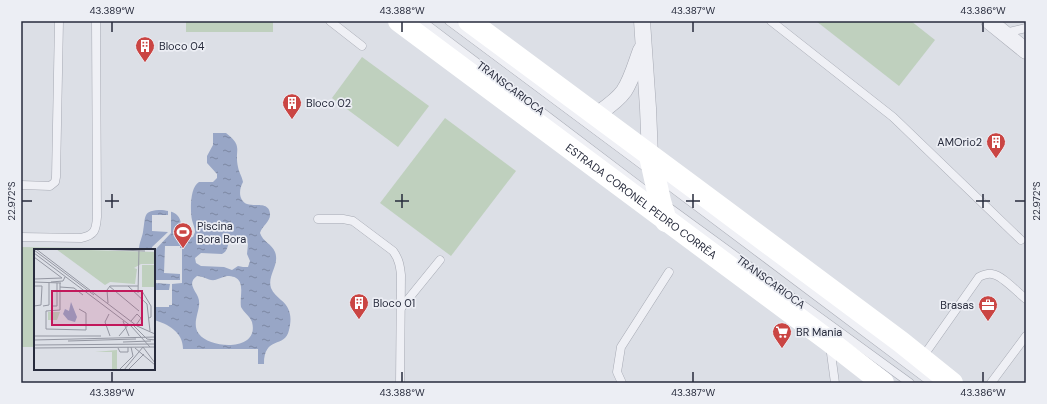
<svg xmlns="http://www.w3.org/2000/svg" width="1047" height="404" viewBox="0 0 1047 404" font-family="'DM Sans',sans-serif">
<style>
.pitch{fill:#bfd0be}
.water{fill:url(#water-ripples);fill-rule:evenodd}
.pier{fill:#dcdfe6}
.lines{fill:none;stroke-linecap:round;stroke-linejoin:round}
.service-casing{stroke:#a6a9b3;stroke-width:9}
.minor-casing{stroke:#a6a9b3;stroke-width:17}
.service{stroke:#eff0f5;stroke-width:8}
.minor{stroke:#eff0f5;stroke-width:16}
.secondary{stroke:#fff;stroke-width:22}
.ticks{fill:none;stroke:#272b3c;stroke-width:1.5}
.labels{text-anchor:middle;stroke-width:3.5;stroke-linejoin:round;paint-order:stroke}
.poi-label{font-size:11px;fill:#272b3c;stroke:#eceef4;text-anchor:start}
.street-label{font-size:11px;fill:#272b3c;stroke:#eceef4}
.inset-road{fill:none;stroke:#9497a2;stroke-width:1}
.view{fill:#c2185b;fill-opacity:0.15;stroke:#c2185b;stroke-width:2}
.inset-edge{fill:none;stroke:#272b3c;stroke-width:2}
.neatline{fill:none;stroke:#272b3c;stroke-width:1.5}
.ticks-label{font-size:10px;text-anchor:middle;fill:#272b3c}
</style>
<defs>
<pattern id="water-ripples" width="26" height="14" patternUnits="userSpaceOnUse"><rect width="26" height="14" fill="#98a6c6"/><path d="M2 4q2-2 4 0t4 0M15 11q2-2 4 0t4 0" fill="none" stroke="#7c87a2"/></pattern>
</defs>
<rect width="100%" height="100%" fill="#dcdfe6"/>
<g class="pitch">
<rect x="186" y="21" width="87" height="11"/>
<polygon points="816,21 911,21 935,40 899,86"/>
<polygon points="362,57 429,106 398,147 332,98"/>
<polygon points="445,118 516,171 451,256 380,203"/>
<polygon points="21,247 91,248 91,250 35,250 35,347 21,347"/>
</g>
<path class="water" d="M213,133h13c18,14 8,16 12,34 1,6 4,9 5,15 -4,7 -5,18 4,22 8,3 22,-3 23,10 1,7 -8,12 -10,19 3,9 12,11 15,19 5,13 -8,23 -4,36 2,5 6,8 10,12 10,8 11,18 8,30 -4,19 -25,5 -25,34h-6v-15h-75c0,-17 -15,-25 -29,-29v-70h-15c0,-7 3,-12 4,-18 3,-16 -1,-22 19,-22 6,1 11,1 15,5 6,6 3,14 6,21l4,2 6,-1 2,-5c0,-4 -2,-8 -3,-12 -2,-10 -2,-33 7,-38h14l4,-4v-4l-10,-11v-7l6,-11zM238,236l7,2 3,6 -1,10 3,7 -2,6h-5l-5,-1 -6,4 -8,-3 -23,-1 -5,-3 -1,-5 6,-5 21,1c6,-3 5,-8 8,-14zM197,276c7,0 11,5 18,4 4,-1 7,-3 12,-4 21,0 12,19 14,31 3,6 9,9 11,15 8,30 -42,27 -53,12 -9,-12 4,-26 -1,-37 -3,-7 -11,-14 -1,-21z"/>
<polygon class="pier" points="168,210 171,211 171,233 156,249 155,280 180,280 180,274 164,273 165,246 180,246 180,248 182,248 182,283 172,284 172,305 169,305 169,307 154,307 154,290 169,290 170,284 154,283 154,250 152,250 152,247 168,232 152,231 152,215 168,215"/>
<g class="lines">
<defs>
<g id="service">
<polyline points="330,21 362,46"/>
<polyline points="422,21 654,197"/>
<polyline points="449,21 649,170"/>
<polyline points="771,21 893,117 1021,240"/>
<polyline points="1005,33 1026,28"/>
<polyline points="659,178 932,383"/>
<polyline points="21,185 50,186 55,182 56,177 59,21"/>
<polyline points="667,206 910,383"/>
<path d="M318,219h25l10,2 40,30c6,8 7,15 8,24l-1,108"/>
<path d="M21,237l60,1c14,-3 15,-8 16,-21l-1,-196"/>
<polyline points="401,308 440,260"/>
<polyline points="830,346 835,383"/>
<path d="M922,358l57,-81c4,-2 8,-4 13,-3 10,1 26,19 34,25"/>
<polyline points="622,383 617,372 621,347 669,272"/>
<polyline points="991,383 1026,336"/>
</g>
<g id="minor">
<polyline points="642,21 648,108 650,156"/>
<polyline points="989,21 1026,51"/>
<path d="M596,115c10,-7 21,-14 28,-24 8,-12 12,-28 17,-41"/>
</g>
</defs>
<use href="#service" class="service-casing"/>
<use href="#minor" class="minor-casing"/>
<use href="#service" class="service"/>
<use href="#minor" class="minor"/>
<g class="secondary">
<path id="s1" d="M399,21l430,320 54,42"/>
<polyline points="469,21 697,190 901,342 952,383"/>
<polyline points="650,156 660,201 666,221"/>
</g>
</g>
<path class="ticks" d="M112,22v10M402,22v10M693,22v10M983,22v10M112,194v14M402,194v14M693,194v14M983,194v14M22,201h10M105,201h14M395,201h14M686,201h14M976,201h14M1015,201h10M112,372v10M402,372v10M693,372v10M983,372v10"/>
<defs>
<symbol id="building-pin" viewBox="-11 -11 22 30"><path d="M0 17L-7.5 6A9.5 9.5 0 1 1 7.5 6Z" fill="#ca4543" stroke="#eceef4"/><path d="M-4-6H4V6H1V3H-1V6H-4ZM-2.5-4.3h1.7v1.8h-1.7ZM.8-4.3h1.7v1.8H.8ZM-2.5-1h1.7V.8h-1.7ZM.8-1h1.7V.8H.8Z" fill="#fff"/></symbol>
<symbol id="stadium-pin" viewBox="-11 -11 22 30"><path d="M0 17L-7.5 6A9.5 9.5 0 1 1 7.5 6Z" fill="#ca4543" stroke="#eceef4"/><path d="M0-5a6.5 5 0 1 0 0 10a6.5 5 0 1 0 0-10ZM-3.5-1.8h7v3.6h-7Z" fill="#fff"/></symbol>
<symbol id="office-pin" viewBox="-11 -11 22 30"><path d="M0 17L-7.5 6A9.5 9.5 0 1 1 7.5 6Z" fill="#ca4543" stroke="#eceef4"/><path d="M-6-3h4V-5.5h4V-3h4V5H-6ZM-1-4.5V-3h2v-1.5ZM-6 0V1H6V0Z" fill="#fff"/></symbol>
<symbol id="supermarket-pin" viewBox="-11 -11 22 30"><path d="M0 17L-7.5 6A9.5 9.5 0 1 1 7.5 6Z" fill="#ca4543" stroke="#eceef4"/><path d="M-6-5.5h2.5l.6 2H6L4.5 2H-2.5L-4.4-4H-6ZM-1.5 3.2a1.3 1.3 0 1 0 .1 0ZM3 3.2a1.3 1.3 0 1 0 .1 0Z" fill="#fff"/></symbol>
</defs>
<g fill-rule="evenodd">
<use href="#building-pin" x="134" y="35" width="22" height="30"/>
<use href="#building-pin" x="281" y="92" width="22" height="30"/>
<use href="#building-pin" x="985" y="131" width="22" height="30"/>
<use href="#stadium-pin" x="172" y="221" width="22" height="30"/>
<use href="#building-pin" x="348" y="292" width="22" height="30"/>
<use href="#office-pin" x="977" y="294" width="22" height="30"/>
<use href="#supermarket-pin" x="771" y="321" width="22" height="30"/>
</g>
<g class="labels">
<g class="poi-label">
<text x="159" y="50">Bloco 04</text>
<text x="306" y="107">Bloco 02</text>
<text x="982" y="146" text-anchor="end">AMOrio2</text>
<text x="197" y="230">Piscina<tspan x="197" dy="13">Bora Bora</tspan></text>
<text x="373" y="307">Bloco 01</text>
<text x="974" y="309" text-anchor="end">Brasas</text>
<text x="796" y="336">BR Mania</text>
</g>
<g class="street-label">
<text transform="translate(511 88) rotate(37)" y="4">TRANSCARIOCA</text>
<text dy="4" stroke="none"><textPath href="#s1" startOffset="302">ESTRADA CORONEL PEDRO CORRÊA</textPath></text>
<text transform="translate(771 282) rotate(36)" y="4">TRANSCARIOCA</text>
</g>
</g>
<g transform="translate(34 249)">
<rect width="121" height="121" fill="#dcdfe6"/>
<path d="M22,0l99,3v12h-14l-7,4 3,1 -2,15 -25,-2 -5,3zM108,16h13v22h-13zM83,101v20h-5v-18h-17z" fill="#bfd0be"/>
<path d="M14,63h12l-3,8h-9z" fill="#bfd0be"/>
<path d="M37,53l6,15 -2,5 -7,-2 -5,-6 2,-5 4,2z" fill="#98a6c6"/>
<path class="inset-road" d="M2,0l101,77 18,8M62,0l49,2M0,1l60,45M0,4l97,73 19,21M0,8l28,21 -28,1M0,33l27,1M17,33l12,-1 2,-4M26,34v27l-14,1v18l40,1v-17l-7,-4M0,37h8l-1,19 -7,1M75,37l30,25M94,37l19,18 3,27M26,38l14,1 9,7M108,42l9,15v11l-2,1M104,44l1,-44M74,54l-1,-13 3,-4h28M9,57l6,-1v-23M17,57h6v-23M75,65l-4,8 5,14M89,72l6,15M97,72l6,-7 4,4 -5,7M100,77l13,13 8,1M0,87h67M85,87l10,-12M0,91l121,-3M34,92l68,-2M89,93l28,-1M0,96l121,-1M0,99l121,-1M84,99l2,4h8v-5M101,99l20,17M85,121l14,-14 -2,-9M90,121l19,-23 12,16M94,121l16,-16"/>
<path class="view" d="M18,42h90v34h-90z"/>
<rect width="121" height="121" class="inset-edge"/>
</g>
<rect width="1047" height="404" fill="none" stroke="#eceef4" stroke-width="44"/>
<rect x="22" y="22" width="1003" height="360" class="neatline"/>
<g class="ticks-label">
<text x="112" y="14">43.389°W</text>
<text x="402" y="14">43.388°W</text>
<text x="693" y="14">43.387°W</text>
<text x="983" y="14">43.386°W</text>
<text transform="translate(11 201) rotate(-90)" y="4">22.972°S</text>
<text transform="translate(1036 201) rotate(-90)" y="4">22.972°S</text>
<text x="112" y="396">43.389°W</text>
<text x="402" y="396">43.388°W</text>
<text x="693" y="396">43.387°W</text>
<text x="983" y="396">43.386°W</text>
</g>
</svg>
